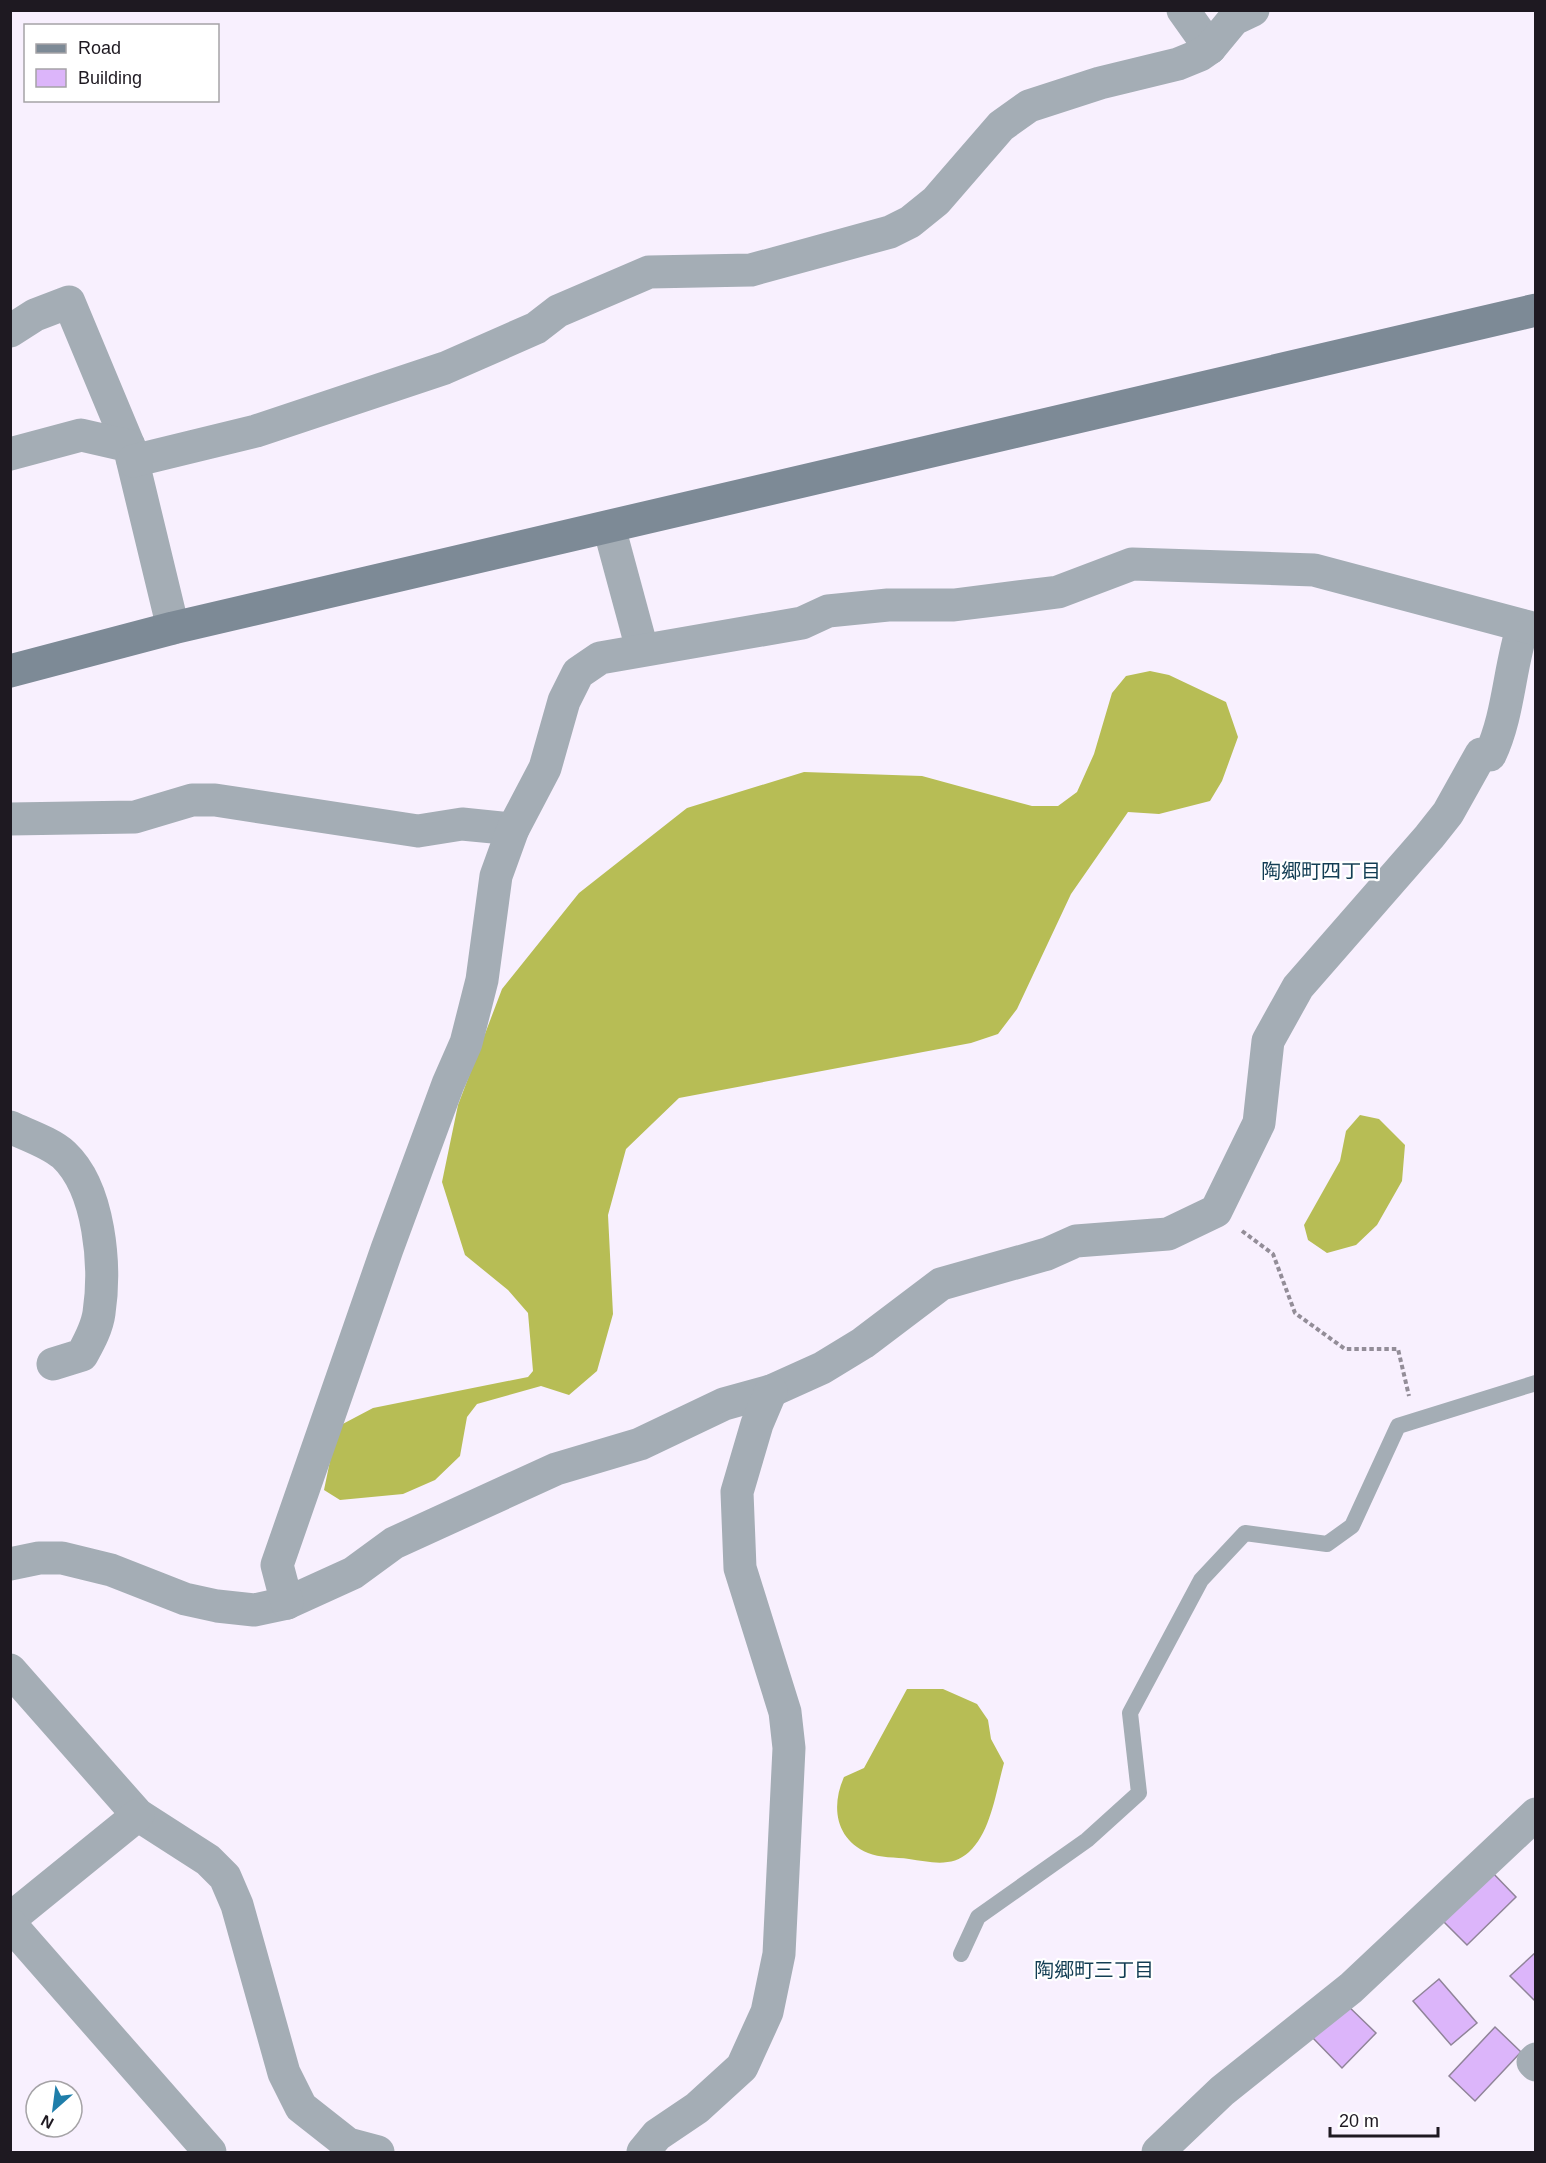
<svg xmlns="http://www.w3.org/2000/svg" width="1546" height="2163" viewBox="0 0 1546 2163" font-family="Arial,'Noto Sans JP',sans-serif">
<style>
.forest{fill:#b7bd55}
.building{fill:#dcb5fa;stroke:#908499;stroke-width:1.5}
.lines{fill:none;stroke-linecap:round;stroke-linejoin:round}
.path{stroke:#938d98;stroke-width:4;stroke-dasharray:4.5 3;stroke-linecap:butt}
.lane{stroke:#a4adb5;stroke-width:16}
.street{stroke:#a4adb5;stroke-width:33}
.secondary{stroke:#7d8a96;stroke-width:33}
.labels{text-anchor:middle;stroke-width:4.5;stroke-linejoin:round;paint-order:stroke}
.neighbourhood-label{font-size:20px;fill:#123d53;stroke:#fff}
</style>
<rect width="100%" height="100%" fill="#f8f0fe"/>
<g class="forest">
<polygon points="1150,671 1169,675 1226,702 1238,737 1222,781 1210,801 1159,814 1128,812 1071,894 1017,1009 998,1034 971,1043 679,1098 626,1149 608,1215 613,1314 597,1371 569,1395 541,1386 477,1404 467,1417 460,1456 435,1480 403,1494 340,1500 324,1490 337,1427 373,1408 528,1377 533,1371 528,1313 508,1290 465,1255 442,1182 458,1105 502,989 579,893 687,808 804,772 922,776 1032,806 1058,806 1077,792 1094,754 1112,693 1126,676"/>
<polygon points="1360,1115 1379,1119 1405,1145 1402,1181 1377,1225 1356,1245 1327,1253 1308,1240 1304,1225 1340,1161 1346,1131"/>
<path d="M907,1689h36l34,15 11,16 3,19 13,24c-8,28 -13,69 -35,89 -17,16 -39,10 -60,7 -13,-2 -30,-1 -41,-6 -33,-14 -37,-47 -24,-76l20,-9z"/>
</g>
<g class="building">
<polygon points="1490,1870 1516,1897 1467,1945 1440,1918"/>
<polygon points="1536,1952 1536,2002 1510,1976"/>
<polygon points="1439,1979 1477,2023 1451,2045 1413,2001"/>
<polygon points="1345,2003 1376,2033 1342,2068 1312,2037"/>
<polygon points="1495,2027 1521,2052 1475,2101 1449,2076"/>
</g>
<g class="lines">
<polyline class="path" points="1242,1231 1273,1254 1295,1313 1345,1349 1398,1349 1409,1396"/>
<polyline class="lane" points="961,1954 978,1917 1087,1840 1139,1793 1130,1713 1201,1580 1245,1533 1327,1544 1352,1526 1398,1426 1536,1383"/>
<g class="street">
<polyline points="1183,10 1210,48"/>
<polyline points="10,331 35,315 69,302 129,446"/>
<polyline points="10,454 81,435 129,446 173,628"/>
<polyline points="133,461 256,431 445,368 536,328 558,311 649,272 751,270 890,232 910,222 936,201 1001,126 1029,106 1100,83 1178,64 1200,55 1210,48 1234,19 1253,10"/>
<polyline points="609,527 642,649"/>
<polyline points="10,819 135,817 192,800 215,800 418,831 462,824 513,829"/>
<path d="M10,1127c17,8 41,16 54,28 36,34 42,111 35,158 -2,15 -10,29 -17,42l-29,9"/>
<path d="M10,1564l29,-6h23l49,12 74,29 32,7 37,4 33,-7 66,-30 41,-30 162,-74 84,-25 84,-40 47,-13 51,-23 41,-25 78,-59 106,-30 29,-13 92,-7 48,-23 43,-88 9,-82 30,-54 131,-150 19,-24 33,-59 9,1c19,-40 19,-87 33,-129"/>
<polyline points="287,1603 277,1565 387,1249 448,1084 466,1043 482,980 496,876 513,829 545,768 564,701 578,673 600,658 802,623 828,611 888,605 954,605 1058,592 1132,564 1314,570 1536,629"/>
<polyline points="10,1670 138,1815 208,1860 225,1877 237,1905 284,2073 301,2107 348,2144 378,2152"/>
<polyline points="10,1919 138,1815"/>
<polyline points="10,1924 210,2152"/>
<polyline points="1536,2059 1533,2062 1536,2065"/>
<polyline points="643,2152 657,2135 697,2108 742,2067 767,2012 779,1954 789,1748 785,1712 740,1568 737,1492 757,1424 771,1391"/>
<polyline points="1158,2152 1222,2091 1351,1988 1536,1814"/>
</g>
<polyline class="secondary" points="10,671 173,628 1536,310"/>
</g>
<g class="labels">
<g class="neighbourhood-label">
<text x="1321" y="878">陶郷町四丁目</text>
<text x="1094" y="1977">陶郷町三丁目</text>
</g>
</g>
<rect width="1546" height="2163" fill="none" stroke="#1e1921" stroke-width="24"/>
<rect x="24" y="24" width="195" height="78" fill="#ffffff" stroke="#a5a3a6" stroke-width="1.5"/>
<rect x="36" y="44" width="30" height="9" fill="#7d8a96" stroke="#a5a3a6" stroke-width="1.5"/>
<text x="78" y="54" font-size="18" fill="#1e1921">Road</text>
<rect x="36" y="69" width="30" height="18" fill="#dcb5fa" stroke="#a5a3a6" stroke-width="1.5"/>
<text x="78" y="84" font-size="18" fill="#1e1921">Building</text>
<g transform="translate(54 2109) rotate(208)"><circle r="28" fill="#ffffff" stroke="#a5a3a6" stroke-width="1.5"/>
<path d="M0-4.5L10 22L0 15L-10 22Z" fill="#1f7eaa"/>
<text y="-9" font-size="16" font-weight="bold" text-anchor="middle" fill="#1e1921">N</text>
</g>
<path d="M1330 2127v9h108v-9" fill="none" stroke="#1e1921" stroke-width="3"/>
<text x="1339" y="2127" font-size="18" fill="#1e1921" stroke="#ffffff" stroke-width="4.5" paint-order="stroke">20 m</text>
</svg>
